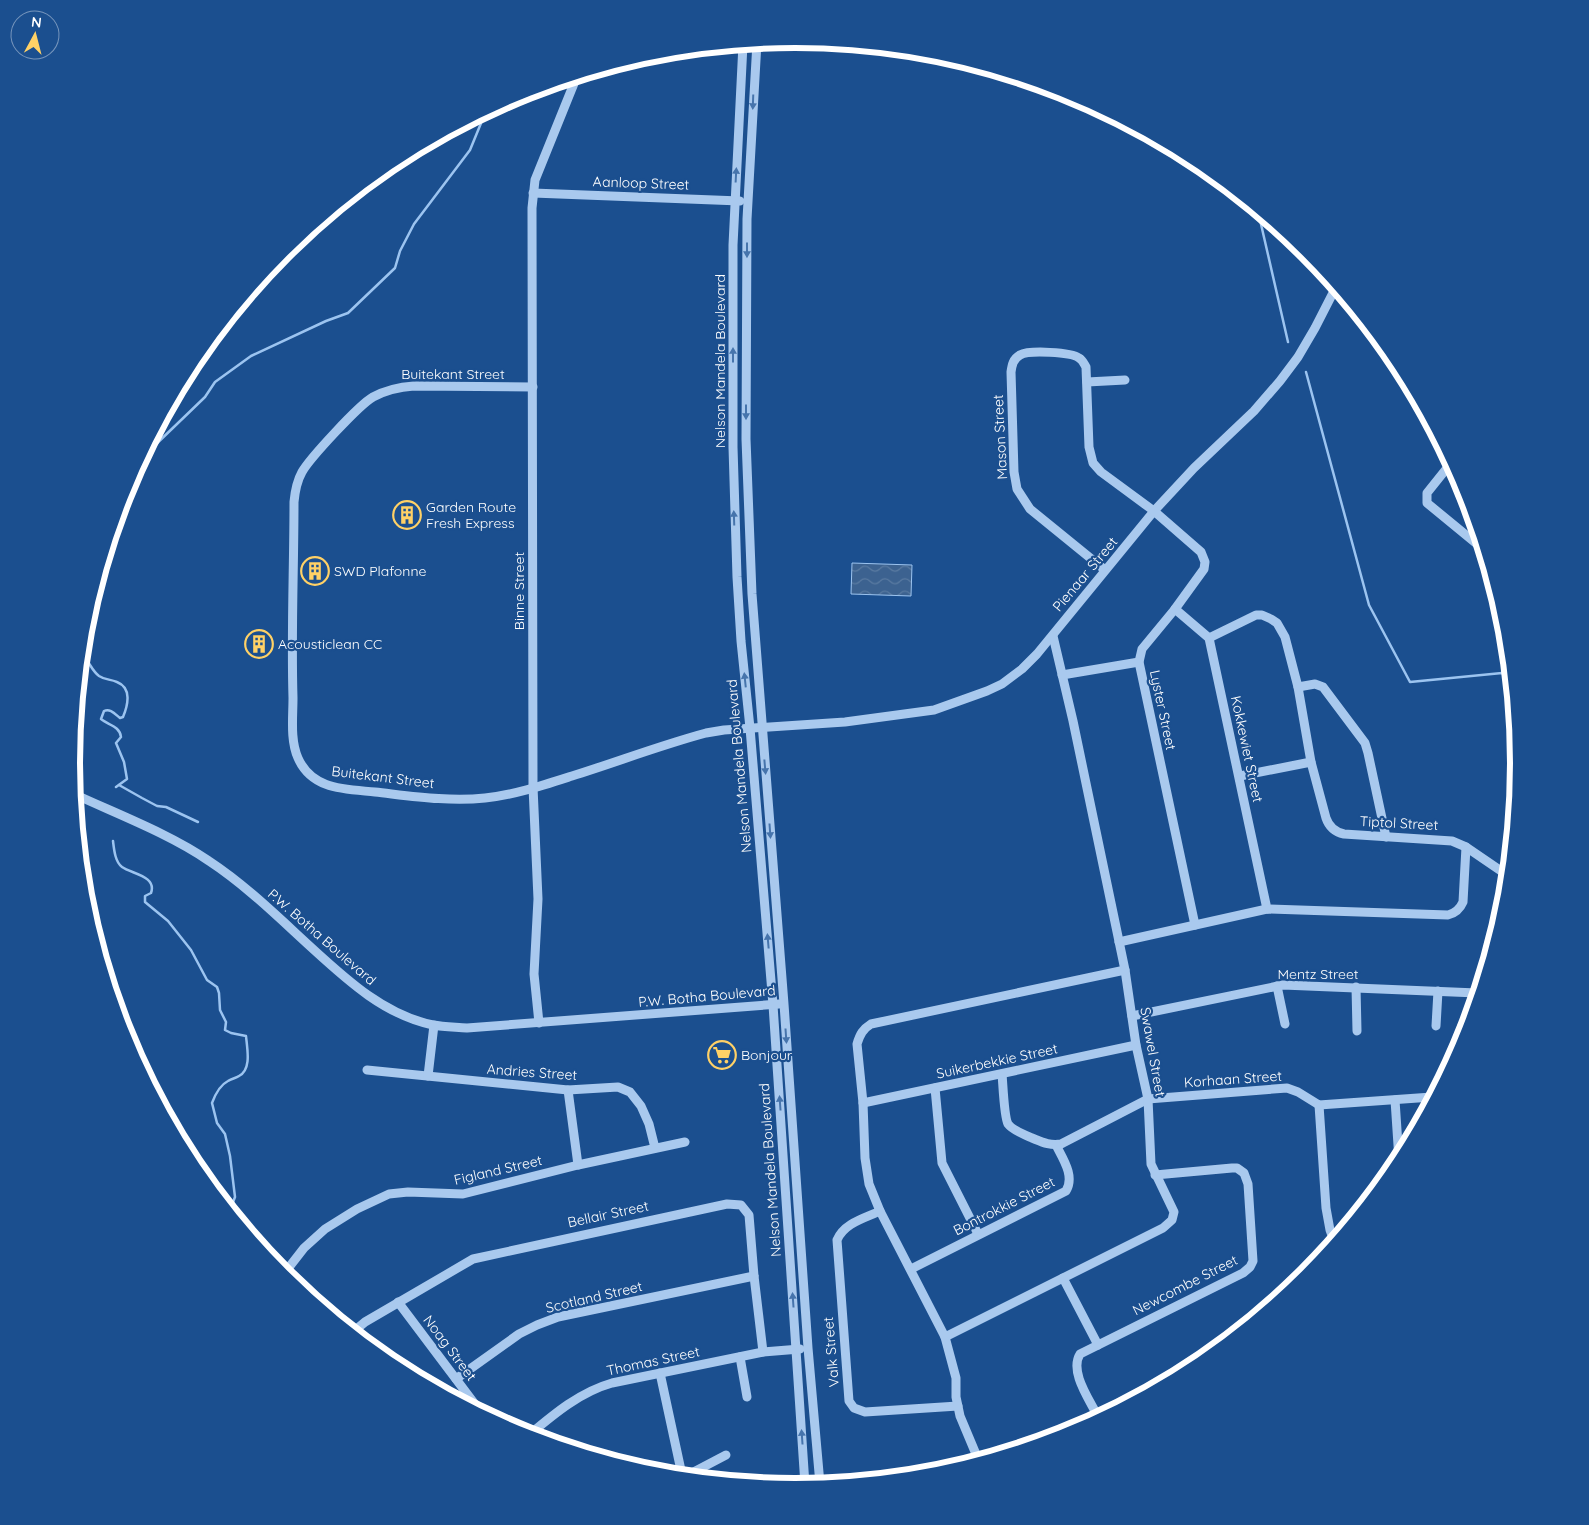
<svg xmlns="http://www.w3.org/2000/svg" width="1589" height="1525" viewBox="0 0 1589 1525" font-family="Quicksand,sans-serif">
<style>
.water{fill:url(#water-waves);stroke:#9cc4f0}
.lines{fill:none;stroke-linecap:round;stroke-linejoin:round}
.stream{stroke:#9cc4f0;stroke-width:2.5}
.minor{stroke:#a9c9ee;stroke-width:9}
.oneway{fill:#4674ac}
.labels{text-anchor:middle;stroke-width:4.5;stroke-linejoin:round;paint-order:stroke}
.street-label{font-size:14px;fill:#fff;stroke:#1b4f8f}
.poi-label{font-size:14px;fill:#fff;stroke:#1b4f8f;text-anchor:start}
.rim{fill:none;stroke:#fff;stroke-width:6}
</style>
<defs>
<pattern id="water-waves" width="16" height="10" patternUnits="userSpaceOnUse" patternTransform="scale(1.25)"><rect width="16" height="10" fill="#3c6290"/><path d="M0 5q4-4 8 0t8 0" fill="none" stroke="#597aa1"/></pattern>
</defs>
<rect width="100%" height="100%" fill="#1b4f8f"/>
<polygon class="water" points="852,563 912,565 911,596 851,594"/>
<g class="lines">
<g class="stream">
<polyline points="1258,211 1288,342"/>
<polyline points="1306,372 1369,605 1410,682 1502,673 1510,679"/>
<polyline points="124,493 150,450 205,397 215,382 251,356 326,321 348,313 395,268 400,251 414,224 470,150 486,111"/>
<polyline points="85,623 93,612 93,609 89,606"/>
<path d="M81,654c8,6 10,16 18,22 6,4 11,3 18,6 15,6 11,23 6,35l-3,1c-5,-4 -10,-10 -16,-7l-3,8c7,6 19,7 20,18l-5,6 8,19 3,17 -11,8"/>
<polyline points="119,785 142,798 157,806 166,807 198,822"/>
<path d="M113,841c1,8 2,21 9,26 10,7 35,9 29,26l-6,3v6l23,19 23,29 16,30 10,7 2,6 1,17 6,12 -1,8 6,3 15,3c1,12 6,33 -7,40 -3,2 -8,3 -11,5 -8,4 -13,14 -16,22l5,20 8,11 5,22 5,41 -5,13"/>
</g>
<g class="minor">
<polyline points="757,42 747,219 746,439 752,594 784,1004 808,1348 820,1484"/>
<polyline points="743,44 733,245 733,447 737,577 741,641 750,728 773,1005 805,1485"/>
<polyline points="533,193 740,201"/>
<polyline points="1087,382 1125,380"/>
<path d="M533,387l-119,-1c-15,1 -28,4 -41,11 -14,8 -63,61 -71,75 -5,9 -7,19 -8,30 0,65 -3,131 -1,196 0,19 -3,42 5,60 14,32 47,31 77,34 36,4 74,10 110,6 29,-3 59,-13 87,-22 45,-14 89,-31 134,-43l18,-3 121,-8 89,-12 53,-19 15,-7 20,-15 15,-15 117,-143 40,-43 60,-57 26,-30 18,-24 17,-29 21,-41"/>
<polyline points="1451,463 1427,493 1427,503 1483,549"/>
<path d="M1105,570l-75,-61 -13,-20 -3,-17 -3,-100c1,-7 2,-13 9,-17 9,-5 51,-3 59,3 4,2 5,6 7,9l3,80 4,16 8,9 53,39 47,41 4,10 -1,7 -29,40 -33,40 -3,13 56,263"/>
<polyline points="1175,609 1209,638 1267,909"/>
<path d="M1209,638l47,-23h6l9,4 6,4 8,14 13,50 13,75 15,56c3,9 9,14 18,16l108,7 14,6 41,28"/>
<polyline points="1062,675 1139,662"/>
<polyline points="1298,687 1315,684 1323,687 1365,743 1368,753 1386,837"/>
<polyline points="1240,776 1311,762"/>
<path d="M74,794c43,20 96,40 135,67 38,25 71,58 104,88 35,32 72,66 120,76 11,2 23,2 34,3l312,-24"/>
<path d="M1119,942l148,-33 181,6c8,-2 12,-6 15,-13l3,-55"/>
<polyline points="1277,986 1285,1024"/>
<polyline points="1356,987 1357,1031"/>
<polyline points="1132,1016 1283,985 1477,993"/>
<polyline points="539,1023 534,974 538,899 533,787 532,208 535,180 577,76"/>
<polyline points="1436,1026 1438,991"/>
<polyline points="367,1070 568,1090 618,1087 630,1092 641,1106 649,1124 655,1148"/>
<path d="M1002,1074c1,10 2,43 6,50 5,7 16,10 24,14 10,4 18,8 29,6l87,-45 139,-11 11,4 21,13 113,-8"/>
<polyline points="428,1076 434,1025"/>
<polyline points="935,1088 942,1163 978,1234"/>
<polyline points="568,1090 578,1165"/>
<polyline points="1395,1100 1399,1160"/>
<polyline points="863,1103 1136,1045"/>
<polyline points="1319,1105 1326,1208 1330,1230 1334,1241"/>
<path d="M880,1211c-15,7 -36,12 -43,29l12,161 5,7 11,4 93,-6"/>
<path d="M911,1269l155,-78c9,-15 -3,-32 -10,-46"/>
<polyline points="283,1275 304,1248 325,1229 357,1209 389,1194 408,1192 463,1194 578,1165 685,1142"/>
<polyline points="1063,1278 1098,1345"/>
<polyline points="398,1302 480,1411"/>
<polyline points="353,1332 365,1322 473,1259 727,1204 741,1205 749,1215 754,1276 763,1352"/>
<polyline points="945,1337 1163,1228 1172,1220 1174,1212 1151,1164 1148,1099 1136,1045 1125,970 1073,721 1053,636"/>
<polyline points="740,1357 747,1397"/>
<polyline points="660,1373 682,1475"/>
<polyline points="456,1379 519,1334 537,1325 558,1317 754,1276"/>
<path d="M1098,1417c-8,-17 -29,-45 -18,-63l163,-81 7,-6 3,-6 -5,-77 -4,-11 -7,-5h-5l-77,7"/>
<path d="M529,1435c25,-21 51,-43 83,-52l151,-31 37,-3"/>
<path d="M978,1459l-18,-43 -4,-19v-19l-11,-41 -65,-126 -11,-27 -4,-26 -2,-55 -6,-59c3,-10 6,-15 14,-20l254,-54"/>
<polyline points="686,1476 726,1455"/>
</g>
</g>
<defs><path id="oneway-solid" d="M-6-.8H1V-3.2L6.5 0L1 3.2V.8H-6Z" transform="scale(1.25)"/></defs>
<g class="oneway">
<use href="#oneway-solid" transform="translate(753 102) rotate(92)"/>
<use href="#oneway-solid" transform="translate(736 175) rotate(-87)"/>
<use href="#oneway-solid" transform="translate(747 250) rotate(90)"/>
<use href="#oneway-solid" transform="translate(733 355) rotate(-90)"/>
<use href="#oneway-solid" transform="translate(746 412) rotate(90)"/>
<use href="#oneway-solid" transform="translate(734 518) rotate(-92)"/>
<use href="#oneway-solid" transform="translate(745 680) rotate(-96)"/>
<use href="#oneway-solid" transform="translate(765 767) rotate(85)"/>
<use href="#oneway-solid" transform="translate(770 831) rotate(86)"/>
<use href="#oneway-solid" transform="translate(768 941) rotate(-95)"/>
<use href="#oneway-solid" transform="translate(786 1036) rotate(86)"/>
<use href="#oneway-solid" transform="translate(780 1103) rotate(-94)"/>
<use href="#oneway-solid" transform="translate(793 1300) rotate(-94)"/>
<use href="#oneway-solid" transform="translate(802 1437) rotate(-94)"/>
</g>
<defs>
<symbol id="building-ring" viewBox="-11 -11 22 22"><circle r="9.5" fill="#1b4f8f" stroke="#ffd166" stroke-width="1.5"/><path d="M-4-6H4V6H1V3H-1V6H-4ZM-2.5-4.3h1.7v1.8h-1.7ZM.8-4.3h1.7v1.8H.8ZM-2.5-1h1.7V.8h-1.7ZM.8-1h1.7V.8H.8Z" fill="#ffd166"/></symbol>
<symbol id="supermarket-ring" viewBox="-11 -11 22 22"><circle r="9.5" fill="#1b4f8f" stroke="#ffd166" stroke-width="1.5"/><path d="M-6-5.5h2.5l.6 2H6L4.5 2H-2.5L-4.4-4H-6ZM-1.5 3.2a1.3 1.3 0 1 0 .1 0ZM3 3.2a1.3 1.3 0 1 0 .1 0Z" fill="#ffd166"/></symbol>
</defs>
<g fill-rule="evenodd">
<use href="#building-ring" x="391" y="499" width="32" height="32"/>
<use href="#building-ring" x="299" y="555" width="32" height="32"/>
<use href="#building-ring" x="243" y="628" width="32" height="32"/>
<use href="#supermarket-ring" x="706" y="1039" width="32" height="32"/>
</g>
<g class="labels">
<g class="street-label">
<text transform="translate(641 183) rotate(2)" y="5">Aanloop Street</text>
<text transform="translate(720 361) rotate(-90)" y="5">Nelson Mandela Boulevard</text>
<text x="453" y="379">Buitekant Street</text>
<text transform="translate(1000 437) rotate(-93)" y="5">Mason Street</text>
<text transform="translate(1085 574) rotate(-50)" y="5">Pienaar Street</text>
<text transform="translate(519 591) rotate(-90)" y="5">Binne Street</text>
<text transform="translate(1163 710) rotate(78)" y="5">Lyster Street</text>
<text transform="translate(1247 749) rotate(78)" y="5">Kokkewiet Street</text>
<text transform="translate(739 766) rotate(-95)" y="5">Nelson Mandela Boulevard</text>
<text transform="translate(383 777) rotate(7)" y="5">Buitekant Street</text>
<text transform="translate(1399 823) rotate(3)" y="5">Tiptol Street</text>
<text transform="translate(322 937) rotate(41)" y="5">P.W. Botha Boulevard</text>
<text x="1318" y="979">Mentz Street</text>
<text transform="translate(707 996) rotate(-5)" y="5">P.W. Botha Boulevard</text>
<text transform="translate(1153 1052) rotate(80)" y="5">Swawel Street</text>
<text transform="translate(997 1061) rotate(-12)" y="5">Suikerbekkie Street</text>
<text transform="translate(532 1072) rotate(4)" y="5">Andries Street</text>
<text transform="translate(1233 1079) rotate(-4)" y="5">Korhaan Street</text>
<text transform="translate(498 1170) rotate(-13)" y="5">Figland Street</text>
<text transform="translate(770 1170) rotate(-94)" y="5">Nelson Mandela Boulevard</text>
<text transform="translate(1004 1206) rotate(-27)" y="5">Bontrokkie Street</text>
<text transform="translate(608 1214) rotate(-12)" y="5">Bellair Street</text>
<text transform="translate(1185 1285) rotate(-27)" y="5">Newcombe Street</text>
<text transform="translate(594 1297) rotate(-13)" y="5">Scotland Street</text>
<text transform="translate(450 1348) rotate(53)" y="5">Noag Street</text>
<text transform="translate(831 1352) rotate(-95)" y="5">Valk Street</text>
<text transform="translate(653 1361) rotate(-12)" y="5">Thomas Street</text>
</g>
<g class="poi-label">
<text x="426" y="512">Garden Route<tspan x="426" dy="16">Fresh Express</tspan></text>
<text x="334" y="576">SWD Plafonne</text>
<text x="278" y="649">Acousticlean CC</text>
<text x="741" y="1060">Bonjour</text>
</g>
</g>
<path d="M0 0H1589V1525H0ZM80 763a715 715 0 1 1 1430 0a715 715 0 1 1-1430 0Z" fill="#1b4f8f" fill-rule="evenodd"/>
<path class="rim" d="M80 763a715 715 0 1 1 1430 0a715 715 0 1 1-1430 0Z"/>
<g transform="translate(35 35) rotate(7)"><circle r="24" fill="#1b4f8f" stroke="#7695bc"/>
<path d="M0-4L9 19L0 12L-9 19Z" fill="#ffd166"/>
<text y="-8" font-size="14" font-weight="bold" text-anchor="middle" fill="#ffffff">N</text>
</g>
</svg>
